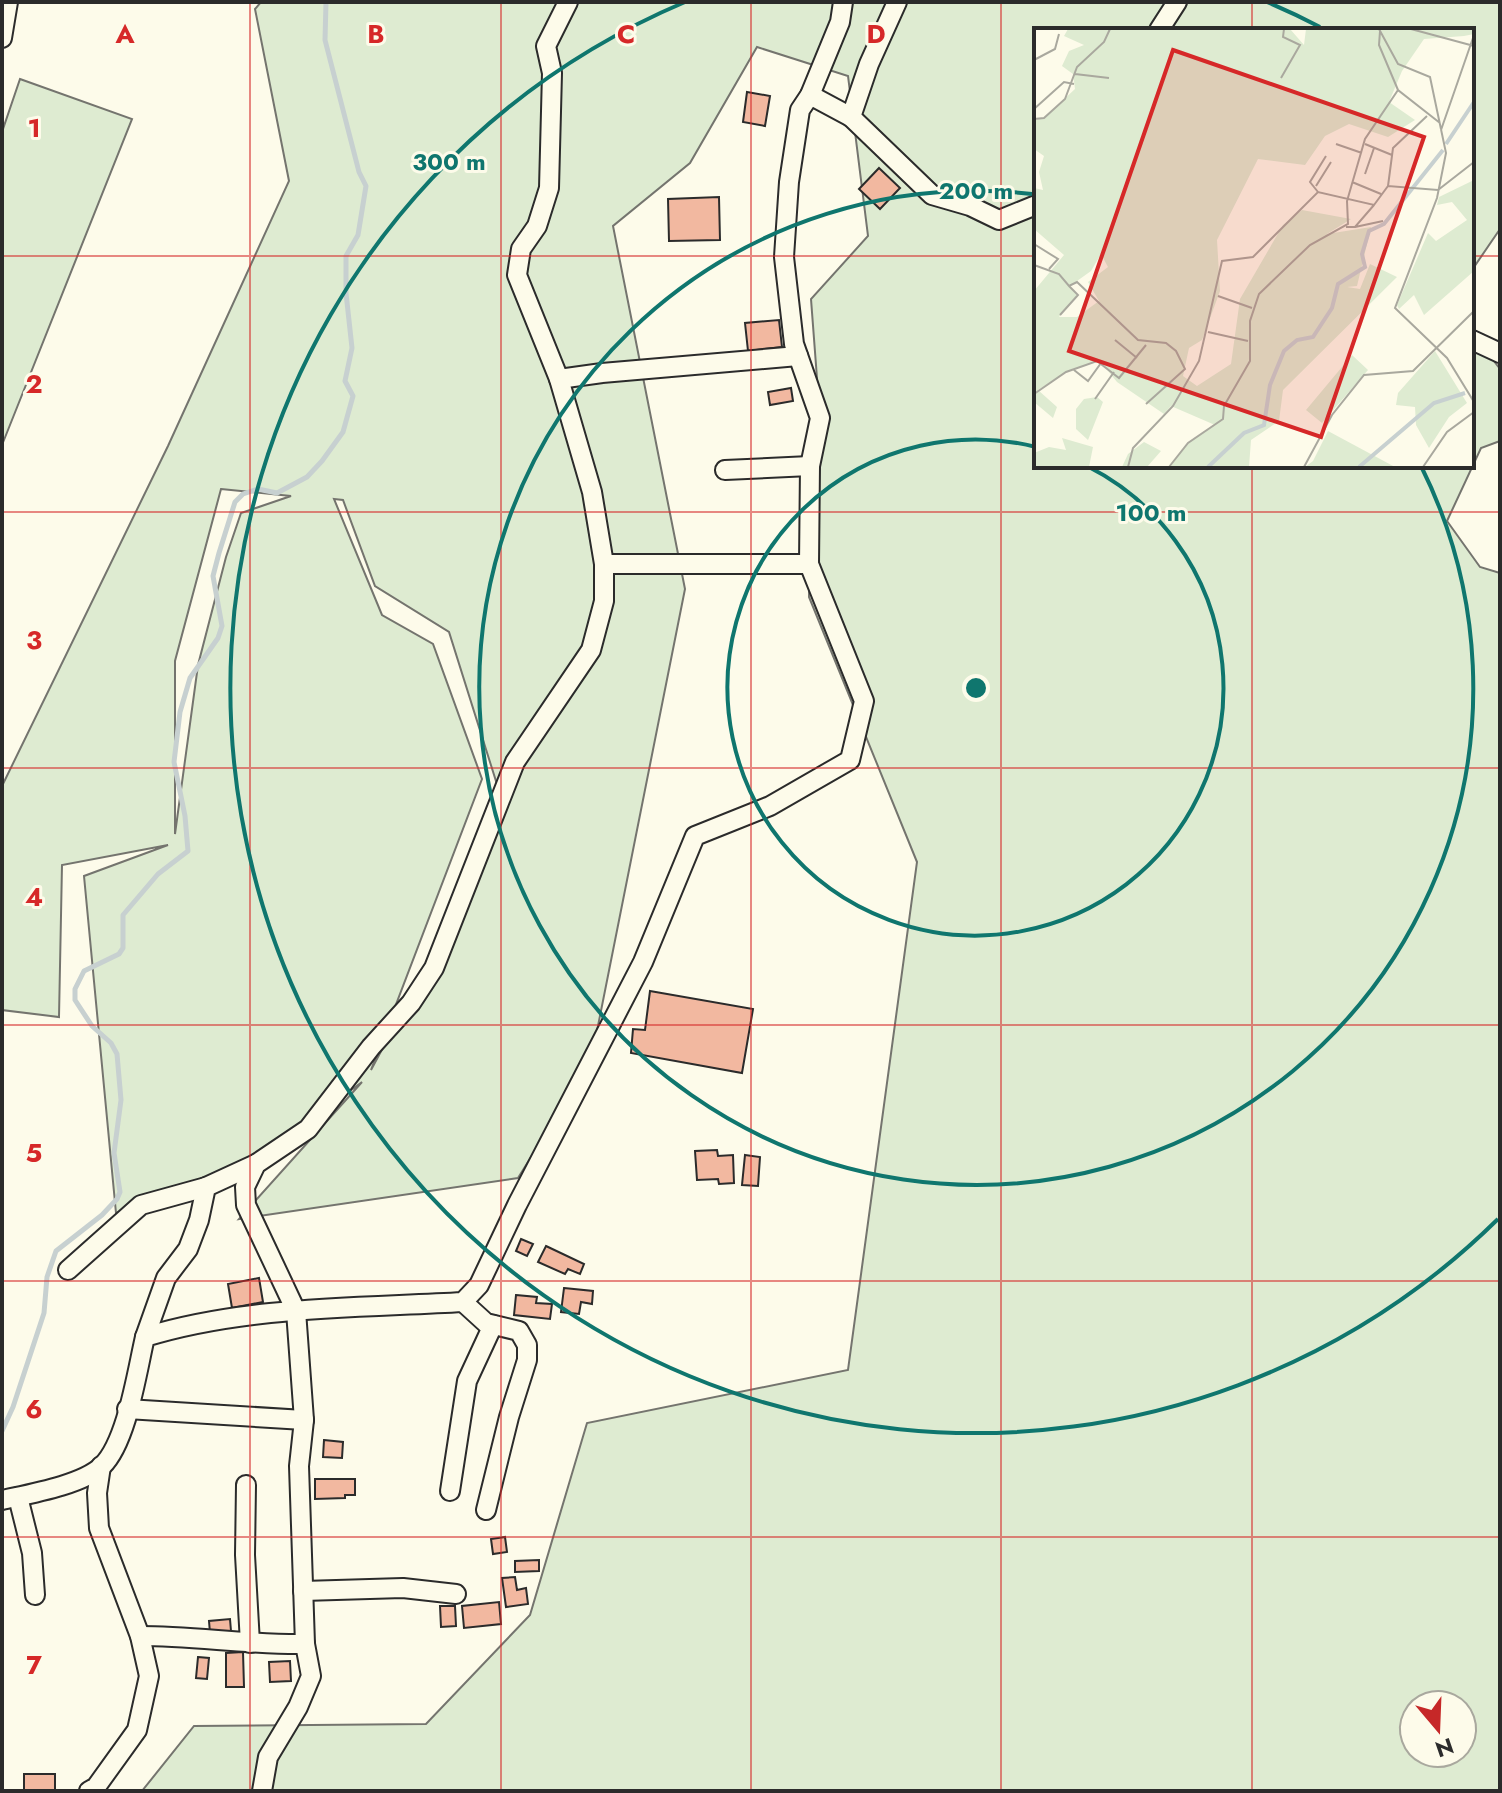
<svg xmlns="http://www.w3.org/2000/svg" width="1502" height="1793" viewBox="0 0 1502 1793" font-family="Jost,sans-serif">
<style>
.green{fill:#deebd1;stroke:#74746e;stroke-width:2;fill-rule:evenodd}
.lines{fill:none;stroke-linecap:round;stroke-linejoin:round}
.stream{stroke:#c7d0d0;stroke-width:5}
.building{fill:#f2b8a0;stroke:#2b2b2b;stroke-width:2}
.minor-casing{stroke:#2b2b2b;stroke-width:22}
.minor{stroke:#fdfbea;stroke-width:18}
.grid{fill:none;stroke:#d62828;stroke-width:2;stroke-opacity:0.55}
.ring{fill:none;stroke:#0f766e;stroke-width:4}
.inset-river{fill:none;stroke:#c7d0d0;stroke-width:4}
.inset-road{fill:none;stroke:#a9a89e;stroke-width:2}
.view{fill:#d62828;fill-opacity:0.15;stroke:#d62828;stroke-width:4}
.inset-edge{fill:none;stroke:#2b2b2b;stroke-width:4}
.grid-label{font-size:26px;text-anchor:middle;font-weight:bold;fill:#d62828;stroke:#fdfbea;stroke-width:6;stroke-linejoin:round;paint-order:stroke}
.centre{fill:#0f766e;stroke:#fdfbea;stroke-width:4}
.ring-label{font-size:24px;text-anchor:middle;font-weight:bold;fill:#0f766e;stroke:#fdfbea;stroke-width:6;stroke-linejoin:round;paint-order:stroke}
</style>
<rect width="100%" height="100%" fill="#fdfbea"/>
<g class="green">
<path d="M261,2h1239v227l-28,41v-240h-436v436h436v-122l15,8 13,17v72l-19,7 -34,73 33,46 20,6v1218h-1358l52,-65 232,-2 104,-109 57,-192 261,-53 69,-508 -108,-265 1,-131 10,-48 -9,-119 57,-63 -20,-160 -91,-29 -67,116 -77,63 72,363 -94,472 -73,117 -279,41 123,-137 -115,86 -131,45 -32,-337 84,-31 -106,20 -3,152 -57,-7v-224l166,-340 121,-265 -34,-172zM221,489l70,7 -50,17 -15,44 -28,108 -23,169v-173zM334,499l9,1 32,86 74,46 52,165 -42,109 -88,164 111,-291 -49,-135 -51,-29zM1414,1705h48v48h-48z"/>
<polygon points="20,79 132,119 2,445 2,132"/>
</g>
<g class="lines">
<polyline class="stream" points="2,1431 13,1407 44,1313 47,1277 56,1251 102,1215 117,1199 120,1192 114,1153 121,1100 117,1054 111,1043 92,1026 75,1000 75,989 84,971 119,954 123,948 123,915 158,874 188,851 185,816 174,762 180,712 190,678 218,638 222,626 213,576 219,553 235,502 243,494 258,489 277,493 307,477 322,461 343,432 353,396 345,381 352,348 346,293 346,256 358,235 366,186 359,172 325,40 326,2"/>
</g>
<g class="building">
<polygon points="747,92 770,96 765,126 743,122"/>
<polygon points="879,168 900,188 880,209 859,189"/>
<polygon points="719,197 720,240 669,241 668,199"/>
<polygon points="779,320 782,347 748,351 745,323"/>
<polygon points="791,388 793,401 770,405 768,392"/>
<polygon points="650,991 753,1009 742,1073 631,1053 633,1029 645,1030"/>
<polygon points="717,1150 718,1156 733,1155 734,1183 719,1184 718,1179 697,1180 695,1151"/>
<polygon points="745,1155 760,1157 758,1186 742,1185"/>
<polygon points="521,1239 533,1244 527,1256 516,1251"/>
<polygon points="546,1246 584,1264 580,1274 568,1269 565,1274 538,1262"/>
<polygon points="259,1278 263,1302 232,1308 228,1284"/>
<polygon points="564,1288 593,1291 592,1304 581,1302 579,1314 561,1312"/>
<polygon points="516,1295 537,1297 536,1303 552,1304 550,1319 514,1315"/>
<polygon points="324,1440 343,1442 342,1458 323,1457"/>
<polygon points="315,1479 355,1479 355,1495 345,1495 345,1498 315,1499"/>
<polygon points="505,1537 507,1552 493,1554 491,1539"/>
<polygon points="539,1560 539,1571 515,1572 515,1561"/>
<polygon points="515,1577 517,1590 526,1588 528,1604 506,1607 502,1578"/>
<polygon points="499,1602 501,1624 464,1628 462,1606"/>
<polygon points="440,1606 455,1606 456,1626 441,1627"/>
<polygon points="230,1619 231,1631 210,1633 209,1621"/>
<polygon points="243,1652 244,1687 226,1687 226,1653"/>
<polygon points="198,1657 209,1658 207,1679 196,1678"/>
<polygon points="290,1661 291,1681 270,1682 269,1662"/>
<rect x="24" y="1774" width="31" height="17"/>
</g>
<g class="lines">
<defs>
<g id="minor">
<polyline points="897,2 869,64 851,117 932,195 970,206 999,220 1036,205"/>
<polyline points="1159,30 1177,2"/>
<polyline points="2,38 8,2"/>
<polyline points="810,95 851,117"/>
<polyline points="1472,340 1500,353"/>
<polyline points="559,379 602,373 798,356"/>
<polyline points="725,470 810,466"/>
<polyline points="604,564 809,564"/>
<polyline points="68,1270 141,1205 206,1187"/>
<polyline points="463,1302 486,1323 519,1331 527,1345 527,1360 509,1417 486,1510"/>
<polyline points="145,1337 166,1278 188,1249 199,1220 206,1187 256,1164"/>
<polyline points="127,1409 304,1420"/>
<polyline points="246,1485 245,1555 250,1643"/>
<polyline points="450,1491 467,1381 493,1325"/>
<polyline points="18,1497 32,1553 35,1595"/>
<path d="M2,1500c27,-6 80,-15 100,-34 25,-24 35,-95 43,-129 100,-31 214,-29 318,-35l16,-17 38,-80 126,-243 52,-126 75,-30 80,-46 14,-59 -55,-137 1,-98 10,-48 -26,-74 -10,-87 5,-75 11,-72 10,-15 30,-73 3,-20"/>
<polyline points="303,1591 403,1588 456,1594"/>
<path d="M140,1636c55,0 109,9 165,8"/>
<polyline points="89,1791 96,1787 137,1730 149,1676 140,1636 99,1528 97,1493 101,1466"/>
<polyline points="262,1791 268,1757 298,1707 311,1676 305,1644 299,1466 304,1420 296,1311 246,1205 245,1187 256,1164 308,1129 371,1047 411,1003 434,968 515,762 591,650 604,601 604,564 592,492 559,379 517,275 521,249 537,226 549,188 552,73 546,46 568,2"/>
</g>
</defs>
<use href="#minor" class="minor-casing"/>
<use href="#minor" class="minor"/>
</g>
<path class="grid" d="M250,2v1789M501,2v1789M751,2v1789M1001,2v1789M1252,2v28M2,256h1034M1472,256h28M1252,466v1325M2,512h1498M2,768h1498M2,1025h1498M2,1281h1498M2,1537h1498"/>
<g class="ring">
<path d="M1087 466A248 248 0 1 1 1036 447"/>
<path d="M1421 466A497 497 0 1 1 1032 194"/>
<path d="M1498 1219A745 745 0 1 1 685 2M1267 2A745 745 0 0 1 1320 27"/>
</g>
<g transform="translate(1034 28)">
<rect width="440" height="440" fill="#fdfbea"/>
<path d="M34,1h222l14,16 2,-16h168v5l-10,2 -40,3 -22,32 -13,31 26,18 -27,17 -39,-13 -24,12 -20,29 -47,-6 -41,81 3,51 -18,49 -13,8 -6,28 14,10 34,-22 9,-65 43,-74 19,-15 49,9 -24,15 44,-7 -14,59 -10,1 13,2 10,-25 27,13 -114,113 -4,31 -28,19 -2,27h-79l18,-24 27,-18 -44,-19 -7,8 -47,-32 -17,-21 -32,10 -30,19 19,17 -4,11 -19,-16v-111l30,-36 -30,-26v-41l9,2 -4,-18 5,-16 -10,-7v-29l10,-2 31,-29 -2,-15 -11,-8 7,-15 15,-6 -20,-9zM67,226l7,13 -20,15 11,19 -22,16h-18l18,-22 -7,-9 21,-15zM440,152v91l-50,44 -10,-20 -15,14 -2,-4 31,-72 8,8 31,-21 -15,-18 -15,3 2,-8zM401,323l32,52 -18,14 -20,31 -13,-23 -1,-18 -19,-2 2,-12zM318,327l16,15 -46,53 -16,-13zM63,369l6,5 -15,38 -12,-11v-20l8,-10zM294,403l67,36h-90l8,-6zM28,410l31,9 -4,20h-55v-14l15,-6 17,3zM110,414l17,9 -14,16h-25l6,-13z" fill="#deebd1" fill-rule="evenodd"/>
<path class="inset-river" d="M412,116l28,-42M174,439l36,-34 20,-8 6,-40 14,-34 13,-11 16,-3 19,-29 6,-24 27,-17 -3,-13 7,-23 15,-7 59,-74M325,439l75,-64 31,-10"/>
<path class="inset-road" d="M345,1l19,35 32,13 16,76 -9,45 -42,110 52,50 27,44M377,1l63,17M346,3l-1,14 19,45 42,33M0,32l21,-11 4,-15M41,46l34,4M247,50l19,-33 -17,-8 1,-8M0,81l30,-27 10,2M0,91l10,-1 21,-19 12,-32 27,-25 6,-13M407,102l33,-95M302,116l26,9M331,116l27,11M331,146l9,-26M318,154l29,12M282,158l15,-24M354,158l5,-38 34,-32M284,164l-8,-10 16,-26M312,199h9l19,-22M321,199l28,-6M0,216l24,15 -9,10M0,237l25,9 10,12 8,-4 61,58 28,3 10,8 9,18 -39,35M184,268l34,12M26,287l18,-20 -9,-9M174,304l40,9M81,312l22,18M40,342l14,11 13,-18M0,366l32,-22 31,-11 22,17 27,-33M61,371l19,-27M94,439l5,-19 40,-42 26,-45 23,-100 31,-4 65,-65 56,13 14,-19 50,4 36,-28M135,439l19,-24 35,-24 1,-13 26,-45v-40l9,-27 51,-49 38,-21 -1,-23 18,-62 33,-49M270,439l28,-52 32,-40 49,-4 61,-60M389,439l24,-35 27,-20"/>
<path class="view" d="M139,22l251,87 -103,300 -252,-86z"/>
<rect width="440" height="440" class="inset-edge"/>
</g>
<g class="grid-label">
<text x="125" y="43">A</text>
<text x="376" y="43">B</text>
<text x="626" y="43">C</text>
<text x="876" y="43">D</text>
<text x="34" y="137">1</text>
<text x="34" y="393">2</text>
<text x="34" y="649">3</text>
<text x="34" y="906">4</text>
<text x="34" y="1162">5</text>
<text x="34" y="1418">6</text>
<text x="34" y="1674">7</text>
</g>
<circle cx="976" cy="688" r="12" class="centre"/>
<g class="ring-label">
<text x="449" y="170">300 m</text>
<text x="976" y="199">200 m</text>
<text x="1151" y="521">100 m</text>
</g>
<rect width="1502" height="1793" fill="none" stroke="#2b2b2b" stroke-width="8"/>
<g transform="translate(1438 1729) rotate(161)"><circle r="38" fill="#fdfbea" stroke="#a9a89e" stroke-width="2"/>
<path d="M0-6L14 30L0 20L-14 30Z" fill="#c62828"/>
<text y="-12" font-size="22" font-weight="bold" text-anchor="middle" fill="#2b2b2b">N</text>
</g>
</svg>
